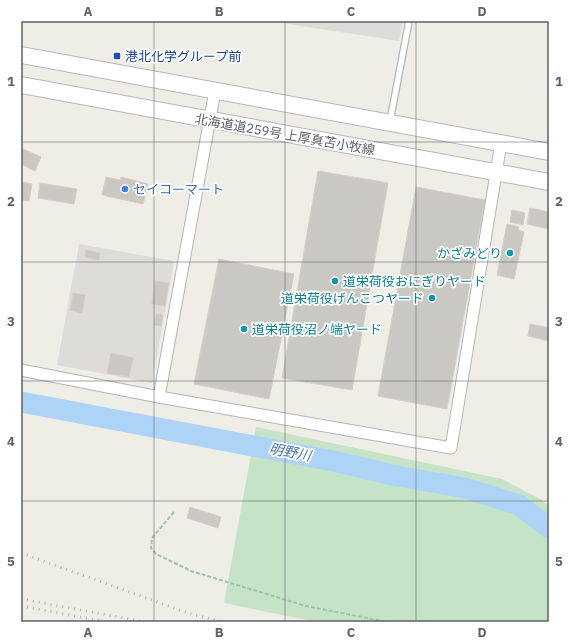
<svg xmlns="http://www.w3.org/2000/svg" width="570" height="643" viewBox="0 0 570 643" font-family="'IBM Plex Sans','Noto Sans JP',sans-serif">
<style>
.industrial{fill:#dddcd8}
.green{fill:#c5e3c6}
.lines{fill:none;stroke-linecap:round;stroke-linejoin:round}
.river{stroke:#add4f7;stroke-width:21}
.building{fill:#cac8c2;stroke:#d3cfc5}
.lane-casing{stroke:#b3b5b9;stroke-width:8}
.street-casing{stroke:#b3b5b9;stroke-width:13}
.secondary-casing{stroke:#b4b7bc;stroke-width:18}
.path{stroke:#9ec4ab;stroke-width:2;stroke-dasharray:4 2;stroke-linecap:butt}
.lane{stroke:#fff;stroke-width:5.5}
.street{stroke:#fff;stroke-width:11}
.secondary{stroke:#fff;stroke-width:16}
.rail{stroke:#b4b4b5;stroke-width:3;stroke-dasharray:1 5;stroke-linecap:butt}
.grid{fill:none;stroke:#5d6065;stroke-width:1;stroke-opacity:0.55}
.transit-dot{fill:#1a4fb4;stroke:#fff;stroke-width:1.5}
.shop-dot{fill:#3f7fe0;stroke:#fff;stroke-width:1.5}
.culture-dot{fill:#0f9aa8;stroke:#fff;stroke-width:1.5}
.labels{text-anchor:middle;stroke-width:3.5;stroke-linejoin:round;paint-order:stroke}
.transit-label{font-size:13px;fill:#164399;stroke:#fff;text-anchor:start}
.street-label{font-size:13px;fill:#5d6065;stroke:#fff}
.shop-label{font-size:13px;fill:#366cbe;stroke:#fff;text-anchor:start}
.culture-label{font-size:13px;fill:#0d838f;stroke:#fff;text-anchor:end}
.water-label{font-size:14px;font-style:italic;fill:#4b75a8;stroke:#fff}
.neatline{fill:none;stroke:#5d6065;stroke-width:1.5}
.grid-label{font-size:13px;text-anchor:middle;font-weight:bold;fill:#5d6065}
</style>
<rect width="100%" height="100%" fill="#eeede6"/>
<g class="industrial">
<polygon points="269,21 403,21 399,41"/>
<polygon points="79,244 174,261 152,383 57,365"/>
</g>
<polygon class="green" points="256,427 502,479 542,500 549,506 549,622 316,622 224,603"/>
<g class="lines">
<polyline class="river" points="21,402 333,461 397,476 465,488 519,505 549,528"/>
</g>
<g class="building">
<polygon points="21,148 41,157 35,171 21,164"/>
<polygon points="318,171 388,183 352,390 282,378"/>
<polygon points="106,177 120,180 121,177 148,184 143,204 102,195"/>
<polygon points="21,182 32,184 29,201 21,200"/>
<polygon points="40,183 77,189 74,204 38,198"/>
<polygon points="416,187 485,200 447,409 378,396"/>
<polygon points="530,208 549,212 549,229 527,224"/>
<polygon points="512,210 525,213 523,225 510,222"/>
<polygon points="507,224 519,227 518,230 524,232 514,279 497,275"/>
<polygon points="86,250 100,253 99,260 85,257"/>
<polygon points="219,259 294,274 269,399 194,384"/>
<polygon points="155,281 169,283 165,306 152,304"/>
<polygon points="73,293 85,295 82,313 70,310"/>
<polygon points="156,314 163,315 161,326 154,325"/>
<polygon points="530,324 549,328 549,341 528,336"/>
<polygon points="111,353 133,358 129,377 107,373"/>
<polygon points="190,507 221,517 218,528 187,518"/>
</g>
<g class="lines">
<defs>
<polyline id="lane" points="390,121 409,21"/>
<g id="street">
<polyline points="21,370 159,397 451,448 501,143"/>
<polyline points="159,397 215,91"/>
</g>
<g id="secondary">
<polyline points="21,55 549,152"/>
<polyline points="21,85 549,182"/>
</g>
</defs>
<use href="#lane" class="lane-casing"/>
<use href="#street" class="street-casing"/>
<use href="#secondary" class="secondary-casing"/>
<polyline class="path" points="174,512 152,538 151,548 156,554 191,571 306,606 387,622"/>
<use href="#lane" class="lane"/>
<use href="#street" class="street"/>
<use href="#secondary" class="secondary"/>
<g class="rail">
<polyline points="21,553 188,613 222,622"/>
<polyline points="21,599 146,622"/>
<polyline points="21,606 107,622"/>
</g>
</g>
<path class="grid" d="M154,21v601M285,21v601M416,21v601M21,142h528M21,262h528M21,381h528M21,501h528"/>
<rect class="transit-dot" x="113" y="52" width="8" height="8" rx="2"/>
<circle class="shop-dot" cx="125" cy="189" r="4"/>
<g class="culture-dot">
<circle cx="510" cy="253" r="4"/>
<circle cx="335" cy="281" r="4"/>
<circle cx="432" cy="298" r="4"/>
<circle cx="244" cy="329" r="4"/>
</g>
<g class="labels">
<g class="transit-label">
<text x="125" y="61">港北化学グループ前</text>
</g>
<g class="street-label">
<text transform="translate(285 134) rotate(10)" y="5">北海道道259号 上厚真苫小牧線</text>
</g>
<g class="shop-label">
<text x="133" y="194">セイコーマート</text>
</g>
<g class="culture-label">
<text x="502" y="258">かざみどり</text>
<text x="343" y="286" text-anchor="start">道栄荷役おにぎりヤード</text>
<text x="424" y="303">道栄荷役げんこつヤード</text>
<text x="252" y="334" text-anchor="start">道栄荷役沼ノ端ヤード</text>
</g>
<g class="water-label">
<text transform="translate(290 452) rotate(11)" y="5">明野川</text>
</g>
</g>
<rect width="570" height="643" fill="none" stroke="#ffffff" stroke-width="44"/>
<rect x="22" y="22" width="526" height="599" class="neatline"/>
<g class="grid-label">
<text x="88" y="16">A</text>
<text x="219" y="16">B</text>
<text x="351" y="16">C</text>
<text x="482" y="16">D</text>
<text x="11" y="86">1</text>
<text x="559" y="86">1</text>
<text x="11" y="206">2</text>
<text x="559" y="206">2</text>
<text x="11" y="326">3</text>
<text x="559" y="326">3</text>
<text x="11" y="446">4</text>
<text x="559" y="446">4</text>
<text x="11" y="566">5</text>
<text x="559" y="566">5</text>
<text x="88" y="637">A</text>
<text x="219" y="637">B</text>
<text x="351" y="637">C</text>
<text x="482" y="637">D</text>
</g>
</svg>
